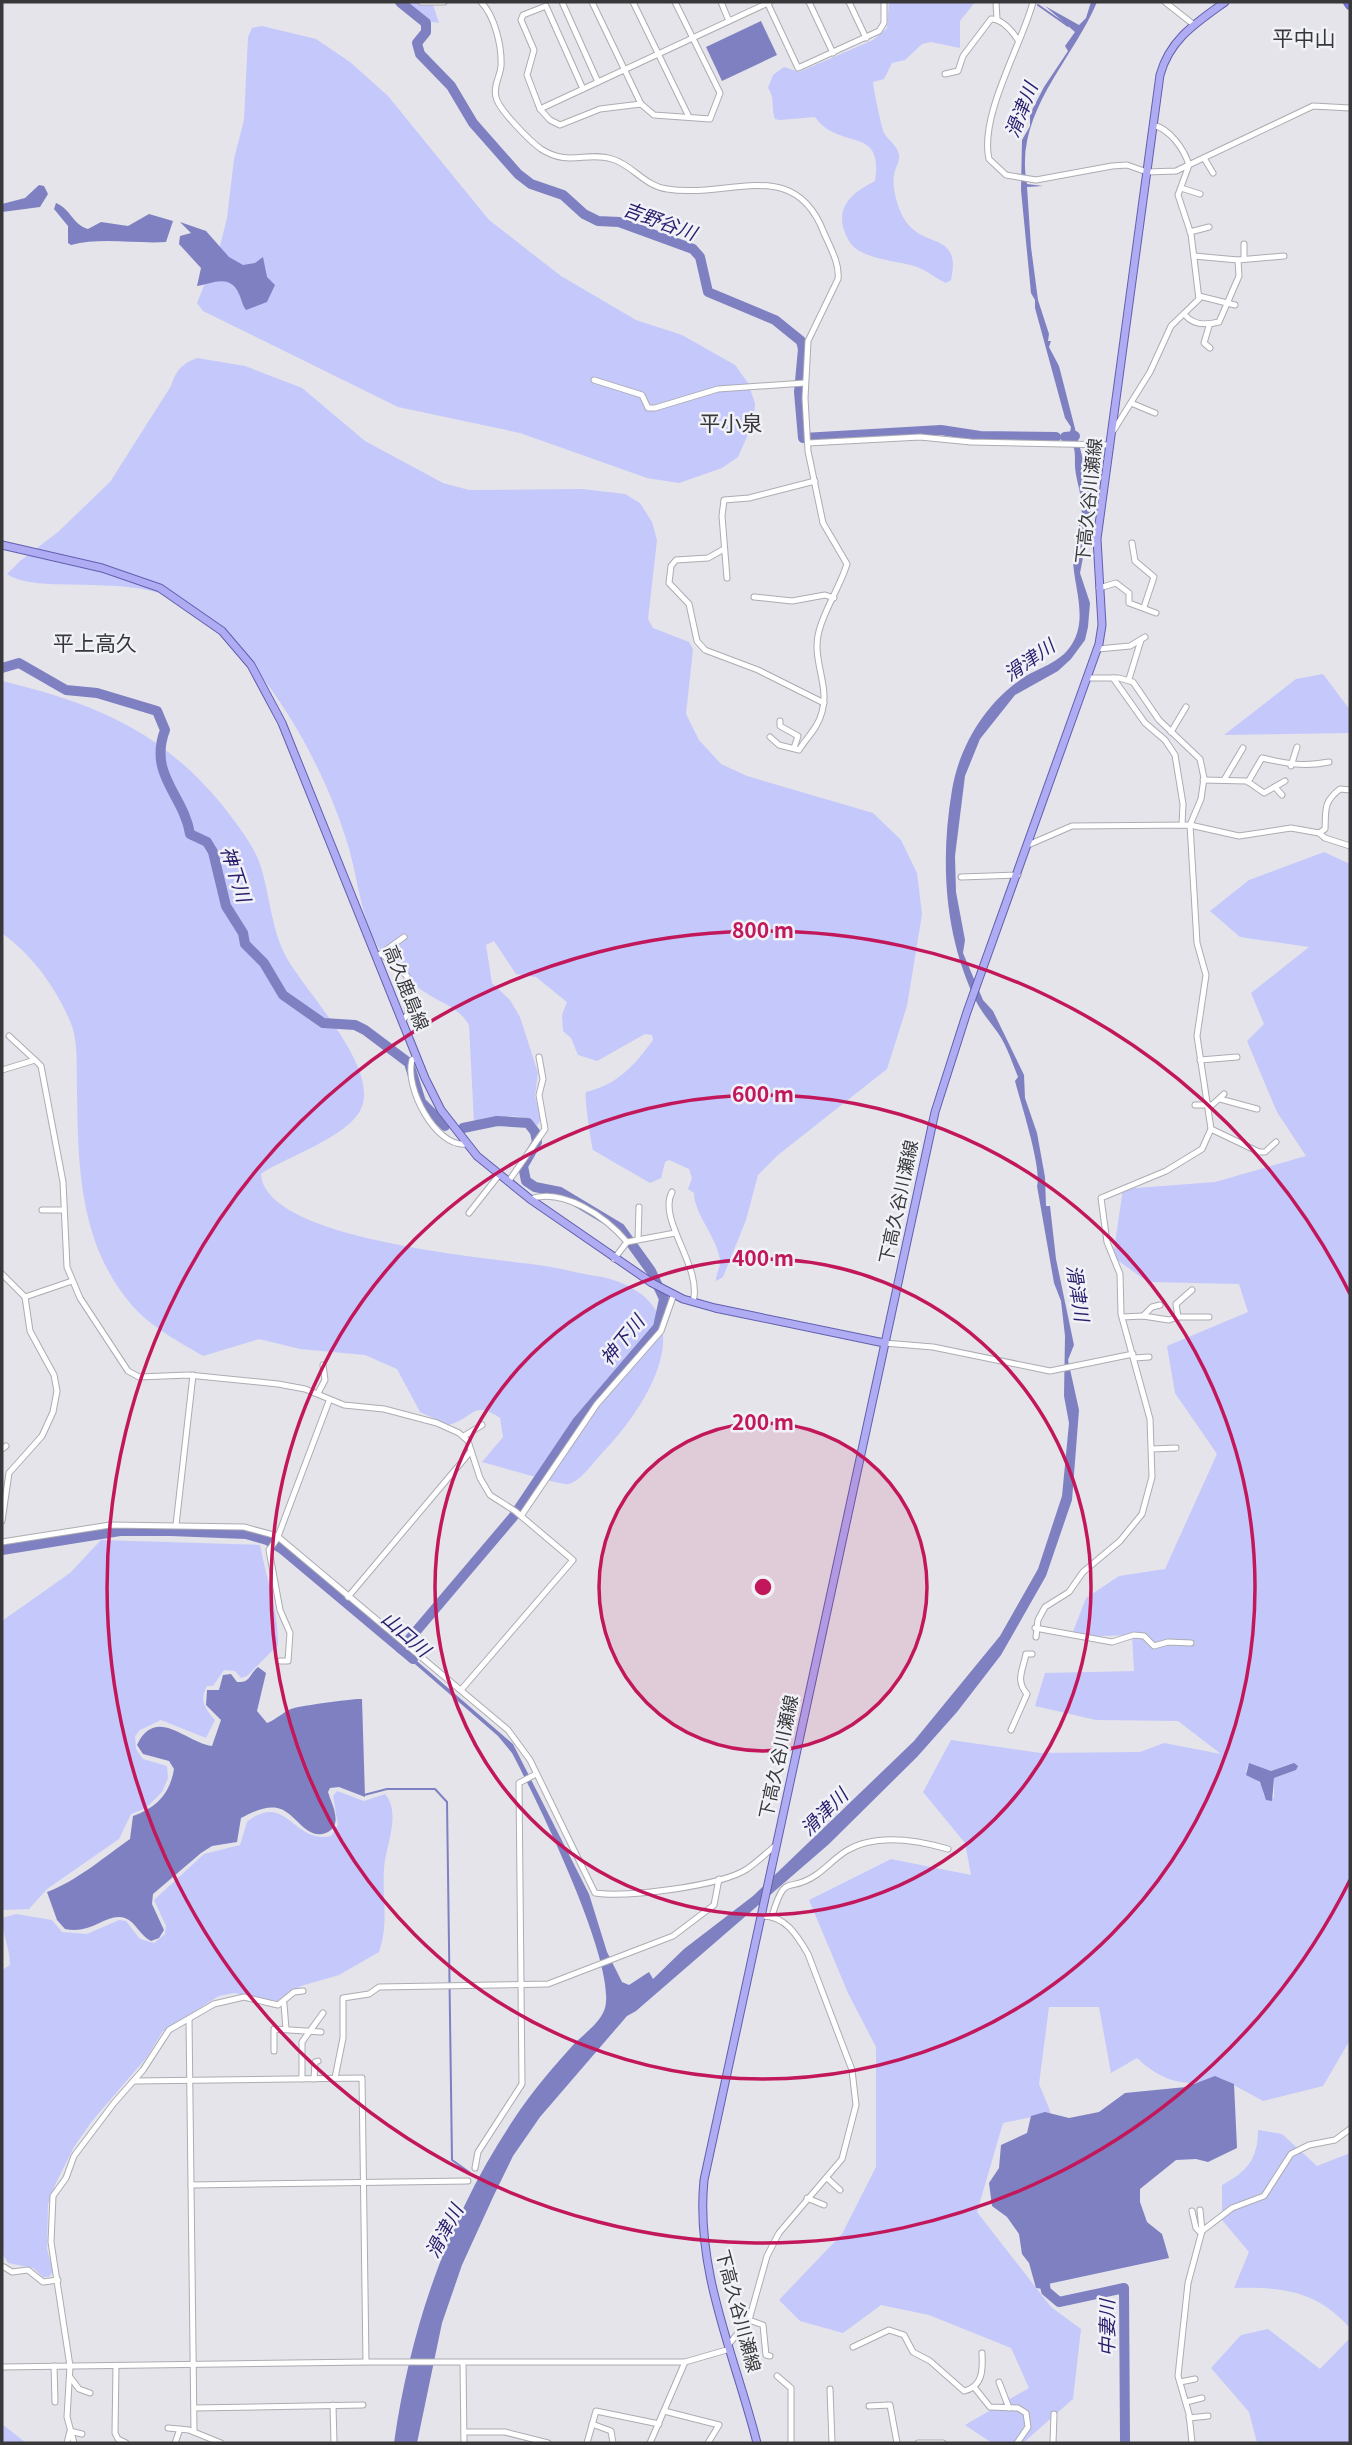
<svg xmlns="http://www.w3.org/2000/svg" width="1352" height="2445" viewBox="0 0 1352 2445" font-family="Georgia,'Noto Sans JP',serif">
<style>
.green{fill:#c5c8fb;fill-rule:evenodd}
.water{fill:#7e80c2}
.lines{fill:none;stroke-linecap:round;stroke-linejoin:round}
.stream{stroke:#7e80c2;stroke-width:2}
.river{stroke:#7e80c2;stroke-width:10}
.minor-casing{stroke:#acadb2;stroke-width:7}
.major-casing{stroke:#625fae;stroke-width:9}
.highway-casing{stroke:#625fae;stroke-width:10}
.minor{stroke:#fff;stroke-width:5}
.major{stroke:#afacf4;stroke-width:7}
.highway{stroke:#7974ec;stroke-width:8}
.ring{fill:none;stroke:#c2185b;stroke-width:3.5}
.labels{text-anchor:middle;stroke-width:5;stroke-linejoin:round;paint-order:stroke}
.street-label{font-size:18px;fill:#38383a;stroke:#f1f2f7}
.water-label{font-size:19px;font-style:italic;fill:#291e6d;stroke:#f1f2f7}
.quarter-label{font-size:21px;fill:#38383a;stroke:#f1f2f7}
.centre{fill:#c2185b;stroke:#f1f2f7;stroke-width:3.5}
.ring-label{font-size:21px;text-anchor:middle;font-weight:bold;fill:#c2185b;stroke:#f1f2f7;stroke-width:5;stroke-linejoin:round;paint-order:stroke}
</style>
<rect width="100%" height="100%" fill="#e4e4ea"/>
<g class="green">
<polygon points="399,2 432,2 439,23 422,20"/>
<path d="M889,2h86l-15,19v27l-29,-6 -9,2 -17,16 -13,3 -8,16 -11,3c0,5 9,48 11,51 4,7 14,13 15,22 1,7 -4,13 -5,20 -2,12 3,31 9,42 18,34 59,12 48,63l-5,3c-11,-5 -18,-12 -29,-16 -18,-6 -46,-7 -62,-19 -5,-4 -9,-12 -11,-18 -8,-25 10,-38 31,-49 9,-57 -35,-29 -60,-64l-35,3 -5,-1c-4,-11 0,-22 -7,-31l5,-13 11,-8 15,5 74,-32 14,-12z"/>
<polygon points="262,26 316,39 350,62 388,96 489,220 561,276 636,320 682,335 735,365 748,383 755,403 754,421 738,457 722,468 679,483 647,478 520,433 398,407 203,311 197,303 220,246 227,218 234,159 244,120 248,37 252,28"/>
<path d="M197,358l48,8 57,22 63,53 78,42 26,7 113,-1 43,5 15,9 12,19 5,18 -9,79 5,9 36,14 4,7 -7,65 13,26 22,24 26,12 126,37 28,27 16,33 5,41 -15,92 -20,63 -109,86 -20,20 -12,45 -23,57 -7,4c0,-8 5,-15 4,-21 -3,-23 -26,-46 -26,-67l-6,-4 4,-11 -3,-9 -20,-9 -4,2 -4,16 -11,5 -57,-33c-2,-7 -9,-53 -7,-58 32,-8 48,-26 67,-52l-1,-5 -7,-1 -48,27 -19,-6 -7,-17 -8,-7 -1,-16 5,-13 -31,-25 -20,-3 -22,-33 -8,4 6,38 18,17 10,17 18,56 -3,23 6,23 -4,7c-19,-19 -41,-4 -63,-4l-5,-97c-11,-19 -29,-22 -46,-34 -14,-9 -33,-26 -42,-40 -20,-29 -23,-73 -33,-106 -27,-88 -88,-197 -170,-244 -47,-28 -143,-6 -171,-27l13,-13 38,-29 52,-50 61,-96c5,-15 10,-22 26,-28z"/>
<polygon points="1323,674 1350,710 1350,733 1224,735 1296,679"/>
<path d="M2,681c92,22 160,50 221,125 13,17 30,38 37,58 11,34 11,71 31,101 21,33 82,99 72,138 -7,32 -76,53 -102,71 3,67 233,84 284,92 20,3 38,9 58,11 105,27 51,121 1,174 -9,9 -22,29 -35,33 -7,2 -74,-19 -87,-22l21,-25 -3,-19c-27,-19 -27,1 -52,7l-28,-13 -23,-43 -32,-14 -65,-6 -41,-10 -56,17c-25,-15 -54,-30 -73,-53 -51,-61 -52,-138 -53,-213 -1,-22 2,-49 -7,-69 -15,-35 -38,-66 -68,-88z"/>
<path d="M1324,852l26,12v1176l-27,46 -60,15 -42,-23c-34,10 -58,5 -84,-20l-26,15 -12,-66h-50l-10,77 12,29 -48,10 -26,89 74,95 30,22 -8,70 -50,44h-31l-27,-18 64,-37 -18,-40 -82,-33 -48,-10 -38,28 -43,-12 -21,-21 63,-66 34,-67v-120l-28,-54 -39,-93 82,-41 80,16 -6,-32 -42,-51 28,-52 90,13 99,-1 24,-9 57,11 -43,-33 -82,-1 -61,-14 10,-33 89,-2 -2,-36 -61,2 15,-39 33,-22 46,-7 52,-115 -42,-61 -8,-47 81,-34 -9,-28 -91,-2 -35,-25 10,-68 92,-7 91,-26 -29,-44 -30,-71 17,-17 -13,-31 58,-46 -69,-10 -30,-26 39,-31zM1248,1765l23,6 17,-6 8,5 -22,8v20l-10,-2 -2,-11 -16,-13z"/>
<path d="M101,1540l159,5c6,32 19,69 18,100l-31,31 -6,2 -6,-7 -11,-1 -11,16h-6c-8,14 -2,23 8,34l-9,18 -45,-18 -21,10 -5,6 1,13 7,10 24,7 1,12 -6,14 -16,16 -15,6 -12,25 -72,50 -18,20 -27,1v-289l68,-48z"/>
<path d="M337,1791l27,10 21,-7c17,20 0,53 -1,75 -2,29 5,55 -5,83l-40,23 -38,11 -24,15 -43,-8 -15,3 -56,35 -16,26 -55,64 -18,26 -18,36 -8,21 -1,45 6,22 -4,6h-6l-10,-9 -25,-5 -6,-10v-283l8,-5c0,-17 -8,-31 -8,-47l14,-4 36,6 10,12 25,2 32,-14 7,1 14,18 14,4 11,-9 1,-8 -12,-26 50,-46 36,-9 7,-23c39,-32 47,23 84,14l7,-11 -5,-29z"/>
<path d="M1258,2130l24,4 35,32 33,-13v175c-34,-38 -67,-41 -116,-40l15,-36 -27,-32v-35c25,-13 36,-26 36,-55z"/>
<polygon points="1268,2329 1320,2369 1350,2338 1350,2443 1257,2443 1249,2412 1211,2368 1241,2335"/>
<polygon points="2,2424 26,2443 2,2443"/>
</g>
<g class="water">
<path d="M1091,2h6c-24,58 -84,112 -70,182l16,2 -16,1 4,60 7,53 11,34 -1,7h3l-2,6 10,19 32,125v25l-11,57 10,30 -2,24 -3,13 -14,19 -13,12 -43,24 -35,44 -15,37 -10,80 1,36 9,48 -2,13 20,47 10,11 31,64 1,23 12,35 8,44 1,29h4l6,53 18,86 -6,15 11,50 -7,90 -26,76 -45,79 -44,57 -40,45 -88,87 -193,167 -9,5 -87,101 -27,39 -19,39 -32,70 -20,58 -25,120h-23c17,-120 57,-233 126,-333 16,-23 35,-45 54,-66 10,-10 27,-22 31,-36 12,-45 -69,-210 -93,-255l-14,-17 -97,-84 2,-3 110,95 76,150 18,58 15,30 7,3 20,-13 4,7 31,-30 69,-53 161,-155 86,-105 38,-67 24,-73 7,-73 -5,-27 1,-60 -4,-35 -7,-18 -17,-97c5,-18 -16,-82 -22,-105l3,-4c-6,-15 -11,-31 -20,-44 -7,-10 -15,-19 -21,-30 -33,-66 -37,-142 -25,-213 7,-43 33,-86 68,-110 18,-13 40,-16 52,-36 16,-26 2,-56 1,-84 0,-18 8,-34 9,-52 0,-15 -8,-32 -7,-47 0,-8 0,-15 -6,-23l2,-11 -6,-9 -30,-110v-8l-4,-7 -10,-103 1,-50 8,-14v-12l14,-27 24,-36 -3,-5 10,-14 -30,-26 34,19 7,-7z"/>
<polygon points="761,21 777,55 722,81 706,47"/>
<polygon points="39,185 44,186 48,194 40,207 2,212 2,204 25,198"/>
<path d="M56,203c15,6 16,21 32,26l13,-7 27,4 21,-12 24,7 -7,21c-31,2 -65,-5 -95,3l-3,-2v-17l-14,-17z"/>
<path d="M180,222l26,9 23,26 14,8 12,-2 8,-6 4,20 8,8 -8,17 -21,8c-4,-5 -4,-10 -7,-16 -9,-21 -27,-10 -42,-8l4,-18 -22,-24 1,-8 11,-3z"/>
<path d="M258,1667l8,6 -9,38 10,12c10,-4 15,-10 24,-14 6,-3 65,-11 71,-10l3,98 -26,-10 -9,1 -2,4c4,13 15,32 0,40 -22,11 -32,-21 -51,-24 -12,-2 -25,4 -36,10l-4,24 -25,4 -11,7 -48,41 -1,10 12,26 -5,8 -8,3c-11,-5 -15,-19 -26,-23 -18,-6 -33,17 -60,11l-8,-9 -10,-28c28,-10 59,-36 83,-53l3,-23c23,-8 37,-22 41,-47l-5,-8 -26,-7 -6,-9c19,-40 49,-2 75,1l9,-26 -15,-15 1,-15h12l4,-15 8,-1 6,8c14,1 12,-8 21,-15z"/>
<polygon points="1249,1763 1271,1771 1294,1763 1298,1766 1296,1770 1274,1778 1272,1801 1266,1800 1260,1782 1246,1775"/>
<polygon points="1215,2076 1234,2084 1237,2148 1208,2162 1196,2159 1176,2160 1140,2189 1140,2202 1147,2222 1162,2234 1169,2258 1048,2284 1044,2289 1036,2288 1029,2263 1022,2254 1019,2234 1007,2217 992,2206 989,2183 999,2168 1001,2145 1027,2133 1031,2116 1045,2112 1069,2118 1099,2112 1125,2093 1186,2087"/>
</g>
<g class="lines">
<g class="stream">
<polyline points="1038,5 1068,26"/>
<polyline points="364,1795 387,1789 435,1789 447,1802 452,2160 469,2172"/>
</g>
<g class="river">
<polyline points="400,2 426,23 426,32 417,43 420,54 451,86 473,123 518,174 531,184 563,195 584,214 598,221 619,222 693,249 700,257 708,292 775,320 801,341 803,349 799,392 803,438 941,430 980,436 1056,437"/>
<polyline points="1065,437 1075,436"/>
<path d="M2,668l17,-5 47,27 31,3 60,18 8,19c-17,45 19,65 25,104l17,8 6,10 13,54 17,27 2,11 19,19 19,32 40,28 32,2 10,5 44,33 12,39 24,24"/>
<polyline points="2,1550 120,1531 171,1531 246,1534 267,1540 282,1549 413,1659"/>
<polyline points="401,1649 513,1517 577,1422 658,1327 664,1299 651,1271 620,1228 560,1192 535,1187 526,1181 523,1166 537,1142 535,1132 528,1123 497,1121 463,1128"/>
<polyline points="1043,2274 1046,2291 1059,2302 1124,2288 1125,2443"/>
</g>
<defs>
<g id="minor">
<polyline points="421,2 444,2"/>
<path d="M481,2c14,14 21,45 20,64 -1,11 -8,20 -5,31 2,12 34,44 45,52 28,18 45,2 71,10 21,6 32,27 55,30 63,10 127,-34 157,44 6,14 16,31 14,46l-30,62 -3,57 3,53 15,72 24,41c-7,23 -22,44 -28,67 -8,28 11,54 3,81 -4,16 -15,25 -23,38l-20,-5 -9,-8"/>
<polyline points="562,2 598,82"/>
<polyline points="592,2 641,104"/>
<polyline points="633,2 689,117"/>
<polyline points="721,2 729,21"/>
<polyline points="767,2 798,68 879,31 884,23 884,2"/>
<polyline points="809,2 833,53"/>
<polyline points="849,2 866,38"/>
<polyline points="996,2 997,19"/>
<path d="M1033,2c-11,42 -54,114 -44,157l17,16 30,5 76,-14 15,-1 20,7 29,-1 137,-65 37,2"/>
<polyline points="1165,2 1193,24"/>
<path d="M945,74l13,-3 5,-15 28,-37c12,0 21,12 27,21"/>
<polyline points="583,89 546,6 523,15 521,20 534,50 527,75 540,109 550,120 560,125 600,109 641,104 654,115 710,119 720,93 675,2"/>
<polyline points="540,109 770,2"/>
<polyline points="1204,158 1213,173"/>
<polyline points="1181,188 1200,194"/>
<polyline points="1190,232 1209,227"/>
<polyline points="1194,256 1238,260 1284,256"/>
<polyline points="1244,259 1244,244"/>
<polyline points="1199,296 1235,305"/>
<path d="M1185,315c9,11 22,10 34,7l20,-46 -1,-16"/>
<polyline points="1209,326 1204,343 1210,348"/>
<polyline points="594,380 642,395 648,408 655,408 718,389 805,383"/>
<polyline points="1131,403 1155,413"/>
<path d="M1112,433l38,-61 21,-46 28,-27 -8,-65 -13,-39 11,-30c-5,-16 -19,-36 -36,-40"/>
<polyline points="808,443 920,437 971,442 1110,445"/>
<polyline points="1132,543 1135,561 1154,577 1144,607"/>
<polyline points="724,549 708,558 676,560 671,566 669,583 689,604 697,641 705,650 758,670 824,703"/>
<polyline points="727,578 722,516 724,500 749,498 815,481"/>
<polyline points="1099,588 1116,583 1129,593 1129,603 1156,613"/>
<polyline points="754,597 792,601 825,595 834,598"/>
<polyline points="1098,649 1130,646 1145,637"/>
<polyline points="1113,678 1145,723 1165,740 1175,755 1183,804 1182,825"/>
<polyline points="1129,679 1141,640"/>
<polyline points="780,721 780,726 798,736 794,748"/>
<polyline points="1171,732 1186,707"/>
<polyline points="1291,766 1297,747"/>
<polyline points="1203,780 1247,781 1264,793 1285,781"/>
<polyline points="1224,780 1243,748"/>
<path d="M1248,782l14,-24c26,6 42,9 67,4"/>
<polyline points="1275,787 1282,795"/>
<polyline points="1319,833 1325,838 1350,846"/>
<path d="M1028,845l44,-19 118,-1 49,11 52,-8 28,5 6,-4c1,-19 -2,-27 15,-40l10,1"/>
<polyline points="961,877 1018,875"/>
<polyline points="382,954 407,976 408,1014 403,1020"/>
<polyline points="379,955 404,937"/>
<polyline points="9,1036 35,1060"/>
<path d="M417,1057l-5,3c-8,27 24,88 54,84"/>
<polyline points="1200,1060 1237,1057"/>
<polyline points="2,1070 35,1060 41,1066 63,1182 67,1267 80,1298 128,1371 139,1377 188,1375 278,1384 305,1389 344,1405 384,1409 437,1423 459,1433 468,1441 480,1478 490,1495 515,1511 573,1560 461,1690"/>
<polyline points="1220,1099 1257,1109"/>
<polyline points="1195,1105 1212,1105 1224,1094"/>
<polyline points="1211,1129 1259,1152 1265,1152 1276,1142"/>
<polyline points="508,1182 545,1129 539,1095 543,1079 539,1057"/>
<path d="M672,1192c-15,28 31,75 21,110"/>
<path d="M530,1199c33,-12 76,18 97,43"/>
<polyline points="42,1210 62,1210"/>
<polyline points="469,1213 499,1175"/>
<polyline points="638,1240 639,1207"/>
<polyline points="614,1259 627,1242 675,1233"/>
<polyline points="2,1274 25,1297 72,1281"/>
<polyline points="1143,1316 1152,1307 1160,1305"/>
<polyline points="1122,1317 1143,1316 1169,1320 1178,1317 1209,1317"/>
<polyline points="1178,1317 1176,1304 1192,1290"/>
<polyline points="884,1343 933,1347 1050,1371 1133,1354"/>
<polyline points="1134,1358 1149,1357"/>
<polyline points="318,1393 325,1380 323,1365"/>
<polyline points="464,1436 482,1425"/>
<polyline points="2,1449 6,1446"/>
<polyline points="1152,1449 1176,1448"/>
<polyline points="521,1516 597,1404 661,1331 674,1294"/>
<polyline points="2,1521 9,1473 42,1436 53,1412 57,1391 54,1375 30,1331 25,1297"/>
<polyline points="176,1525 193,1375"/>
<path d="M2,1542l108,-17 134,2 33,9 231,194 22,30 65,133c31,5 126,-7 152,-24 10,-7 20,-16 30,-25"/>
<polyline points="348,1597 471,1451"/>
<polyline points="1035,1628 1112,1642 1134,1635 1144,1636 1154,1646 1168,1642 1191,1643"/>
<polyline points="1036,1637 1038,1620 1045,1607 1069,1592 1083,1572 1120,1541 1142,1514 1152,1477 1150,1419 1121,1314 1120,1274 1107,1242 1101,1198 1166,1171 1202,1149 1211,1129 1197,1036 1206,975 1197,943 1190,825 1201,799 1204,778 1200,759 1159,720 1133,682 1119,678 1089,678"/>
<polyline points="280,1661 288,1661 290,1633 280,1610 269,1550 277,1539 329,1401"/>
<path d="M1011,1730l16,-36c-12,-14 -4,-24 -1,-40h6"/>
<path d="M772,1916c14,-46 15,-21 44,-41 10,-7 19,-17 30,-24 29,-18 71,-11 102,-2"/>
<polyline points="284,2004 286,2029"/>
<polyline points="189,2019 194,2432"/>
<polyline points="274,2051 274,2029 321,2032"/>
<polyline points="335,2078 343,2038 343,1998 369,1994 379,1987 548,1984 673,1936 714,1905 719,1879"/>
<polyline points="302,2079 302,2042 323,2013"/>
<polyline points="314,2079 315,2062 318,2061"/>
<polyline points="134,2081 362,2078 366,2362"/>
<polyline points="475,2168 478,2152 522,2084 519,1783 536,1774"/>
<polyline points="827,2178 840,2190"/>
<polyline points="191,2185 468,2181"/>
<polyline points="807,2198 824,2205"/>
<polyline points="1200,2210 1202,2231"/>
<polyline points="1192,2211 1196,2228 1201,2233"/>
<polyline points="4,2267 12,2272 28,2270 43,2282 58,2280"/>
<polyline points="749,2320 763,2325 766,2355 770,2356"/>
<path d="M729,2344l20,-24 18,-64 12,-23 63,-74 14,-54 -4,-35 -44,-116c-11,-19 -23,-39 -47,-38"/>
<path d="M853,2347l36,-17 15,5 9,17 17,9 34,30c19,-4 19,-22 18,-38"/>
<polyline points="463,2363 464,2443"/>
<polyline points="54,2366 55,2402"/>
<polyline points="116,2366 115,2433 118,2439 126,2443"/>
<polyline points="2,2367 366,2362 685,2362"/>
<polyline points="777,2376 791,2388 791,2443"/>
<polyline points="70,2377 79,2389 90,2393"/>
<polyline points="999,2382 1009,2408"/>
<polyline points="1180,2382 1195,2379"/>
<polyline points="974,2387 990,2407 1018,2408 1026,2413 1028,2427 1017,2443"/>
<polyline points="830,2389 832,2443"/>
<polyline points="1186,2402 1202,2398"/>
<polyline points="333,2405 334,2443"/>
<polyline points="869,2406 890,2405 897,2443"/>
<polyline points="194,2408 363,2405"/>
<polyline points="664,2411 719,2425 708,2443"/>
<polyline points="1189,2418 1208,2416"/>
<polyline points="592,2424 611,2431 613,2443"/>
<polyline points="168,2428 189,2430 221,2443"/>
<polyline points="464,2432 505,2432 548,2443"/>
<polyline points="67,2443 70,2431 82,2434"/>
<polyline points="74,2443 67,2417 70,2366 51,2242 53,2196 66,2178 74,2156 114,2103 143,2070 169,2030 214,2004 244,1997 278,2005 294,1992 303,1991"/>
<polyline points="175,2443 180,2429"/>
<polyline points="587,2443 596,2411 659,2424"/>
<polyline points="650,2443 685,2362 730,2349"/>
<polyline points="918,2443 943,2443"/>
<polyline points="1053,2443 1054,2414"/>
<polyline points="1192,2443 1189,2414 1178,2376 1188,2283 1202,2231 1232,2208 1264,2196 1291,2154 1309,2145 1335,2140 1350,2129"/>
</g>
<g id="major">
<polyline points="2,545 102,568 160,588 222,631 251,665 282,723 425,1078 441,1110 477,1156 530,1199 652,1283 683,1299 715,1308 884,1343"/>
<path d="M757,2443c-22,-87 -62,-172 -53,-263l231,-1068 32,-100 132,-368 3,-19 -5,-86 63,-464c10,-36 36,-52 65,-73"/>
</g>
<polyline id="highway" points="1348,2 1350,5"/>
</defs>
<use href="#minor" class="minor-casing"/>
<use href="#major" class="major-casing"/>
<use href="#highway" class="highway-casing"/>
<use href="#minor" class="minor"/>
<use href="#major" class="major"/>
<use href="#highway" class="highway"/>
</g>
<circle cx="763" cy="1587" r="164" fill="#c2185b" fill-opacity=".12"/>
<g class="ring">
<circle cx="763" cy="1587" r="164"/>
<circle cx="763" cy="1587" r="328"/>
<circle cx="763" cy="1587" r="492"/>
<path d="M1350 1880A656 656 0 1 1 1350 1294"/>
</g>
<g class="labels">
<g class="street-label">
<text transform="translate(1089 501) rotate(-84)" y="6">下高久谷川瀬線</text>
<text transform="translate(406 988) rotate(68)" y="6">高久鹿島線</text>
<text transform="translate(899 1202) rotate(-78)" y="6">下高久谷川瀬線</text>
<text transform="translate(779 1757) rotate(-78)" y="6">下高久谷川瀬線</text>
<text transform="translate(738 2311) rotate(75)" y="6">下高久谷川瀬線</text>
</g>
<g class="water-label">
<text transform="translate(1021 110) rotate(-69)" y="7">滑津川</text>
<text transform="translate(660 221) rotate(20)" y="7">吉野谷川</text>
<text transform="translate(1029 660) rotate(-35)" y="7">滑津川</text>
<text transform="translate(236 874) rotate(72)" y="7">神下川</text>
<text transform="translate(1078 1293) rotate(81)" y="7">滑津川</text>
<text transform="translate(622 1340) rotate(-51)" y="7">神下川</text>
<text transform="translate(406 1634) rotate(41)" y="7">山口川</text>
<text transform="translate(824 1812) rotate(-45)" y="7">滑津川</text>
<text transform="translate(444 2231) rotate(-62)" y="7">滑津川</text>
<text transform="translate(1107 2328) rotate(-90)" y="7">中妻川</text>
</g>
<g class="quarter-label">
<text x="1304" y="46">平中山</text>
<text x="731" y="431">平小泉</text>
<text x="95" y="651">平上高久</text>
</g>
</g>
<circle cx="763" cy="1587" r="10" class="centre"/>
<g class="ring-label">
<text x="763" y="938">800 m</text>
<text x="763" y="1102">600 m</text>
<text x="763" y="1266">400 m</text>
<text x="763" y="1430">200 m</text>
</g>
<rect width="1352" height="2445" fill="none" stroke="#38383a" stroke-width="7"/>
</svg>
